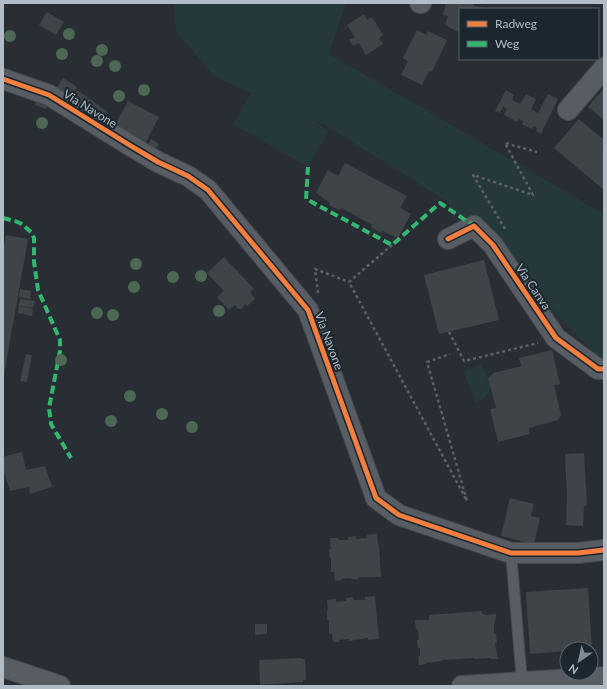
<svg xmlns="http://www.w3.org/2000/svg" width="607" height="689" viewBox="0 0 607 689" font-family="Lato,sans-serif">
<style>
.green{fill:#25393a}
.building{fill:#3f4449}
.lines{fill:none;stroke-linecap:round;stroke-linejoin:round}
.service-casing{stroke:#464a4f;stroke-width:12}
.minor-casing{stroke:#464a4f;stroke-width:22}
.path{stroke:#5b6166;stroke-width:2.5;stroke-dasharray:3 3;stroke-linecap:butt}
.service{stroke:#575d63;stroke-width:10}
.minor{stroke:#575d63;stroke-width:20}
.quiet{stroke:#33b770;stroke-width:4;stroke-dasharray:8 4;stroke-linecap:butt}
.cycleway-casing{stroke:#1b262f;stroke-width:8}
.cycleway{stroke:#f27e40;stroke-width:5}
.tree{fill:#4c6854}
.labels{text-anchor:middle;stroke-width:4;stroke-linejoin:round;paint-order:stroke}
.street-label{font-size:12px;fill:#b1bcc6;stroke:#1b262f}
</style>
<rect width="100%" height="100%" fill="#282e34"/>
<g class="green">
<polygon points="174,3 346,3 329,54 604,214 604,359 600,359 445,200 325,125 309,118 329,131 308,167 233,124 251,93 214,76 176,31"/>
<polygon points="482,364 491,387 485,397 476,403 463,370"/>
</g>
<g class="building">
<polygon points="446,3 474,3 473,5 487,9 460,9 460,33 445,25 448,16 443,15"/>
<polygon points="47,12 64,22 56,35 39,25"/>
<polygon points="364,14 367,20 372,17 383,35 379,38 383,44 366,55 359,43 353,46 349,40 355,37 347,25"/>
<polygon points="417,30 427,35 428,31 447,40 432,72 429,71 422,85 401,75 408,61 403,58"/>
<polygon points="63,78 77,87 70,99 55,90"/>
<polygon points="604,88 604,120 588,107"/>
<polygon points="77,90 107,111 98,124 68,103"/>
<polygon points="506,90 514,95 512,100 520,104 526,94 536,99 531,109 538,113 548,94 558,99 541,134 536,131 537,128 533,126 532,129 522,124 523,121 519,119 517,122 504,115 507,109 503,106 500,113 495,111"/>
<polygon points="37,98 49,101 46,109 35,105"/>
<polygon points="128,101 159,117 146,142 115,125"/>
<polygon points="579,119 604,140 604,143 602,146 604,147 604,190 554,148"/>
<polygon points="151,139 159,144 152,154 145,149"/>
<polygon points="345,163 407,196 400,208 411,214 398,238 382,231 381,233 371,227 372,225 356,216 341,208 339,210 329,205 330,203 316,193 328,170 338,176"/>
<polygon points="6,235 28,239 4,375 3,250"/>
<polygon points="224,257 254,289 250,292 255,299 247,306 244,303 244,306 242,309 238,309 235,305 229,310 217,297 224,291 207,273"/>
<polygon points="484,260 499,320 439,334 424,275"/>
<polygon points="20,289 31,291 30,299 19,297"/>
<polygon points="20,299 35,301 33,308 19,306"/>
<polygon points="19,306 33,309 32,316 18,313"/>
<polygon points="552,350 560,384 554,385 561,415 558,420 529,428 530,434 498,442 490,409 496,408 488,378 494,373 521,366 519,358"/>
<polygon points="26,354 32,355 27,382 20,381"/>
<polygon points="22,452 26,470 45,466 52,487 30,494 29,487 10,491 5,475 3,475 3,457"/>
<polygon points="584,453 587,506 584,506 583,526 566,525 567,497 565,454"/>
<polygon points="510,498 534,504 531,516 540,518 534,544 501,536"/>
<polygon points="377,534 378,545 379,545 381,577 359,577 359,579 351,579 351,578 341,579 342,580 335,581 334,572 331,572 331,558 330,558 329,549 331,549 330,538 338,538 339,540 348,540 348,537 356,536 356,539 367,538 367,535"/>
<polygon points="588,588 592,649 567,649 567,651 530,654 526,592"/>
<polygon points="375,596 379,639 368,640 368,638 349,641 349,639 339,640 340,642 333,642 332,634 329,634 329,620 327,620 327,610 328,610 327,600 336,599 336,602 346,601 346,598 353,597 354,600 365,600 365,597"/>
<polygon points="482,611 482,614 485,614 485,615 496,614 495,623 494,623 494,634 496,634 497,643 495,643 498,659 491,659 490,658 474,659 474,658 442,660 442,661 426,663 426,664 419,665 418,655 420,656 420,648 418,648 417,640 419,640 418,630 416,629 415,620 429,620 429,615"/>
<polygon points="255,624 267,624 267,634 255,635"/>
<polygon points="301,658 301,659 305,659 306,680 303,680 303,682 260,685 259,660"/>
</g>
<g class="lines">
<defs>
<polyline id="service" points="511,553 522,681"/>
<g id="minor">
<polyline points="420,3 421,3"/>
<polyline points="3,79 49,95 131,146 158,162 188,176 208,190 308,310 376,498 399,515 511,553 578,553 604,550"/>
<polyline points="568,110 604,68"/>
<polyline points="448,239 474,226 493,245 556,338 598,369 604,369"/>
<polyline points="3,667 60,686"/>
<polyline points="462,686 604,677"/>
</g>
</defs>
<use href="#service" class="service-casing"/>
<use href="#minor" class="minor-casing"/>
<g class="path">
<polyline points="505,229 473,175 533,195 505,143 537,152"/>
<polyline points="392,245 349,282 467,501 427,362 450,354"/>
<polyline points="318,293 315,269 349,282"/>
<polyline points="449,332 464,361 538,343"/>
</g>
<use href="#service" class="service"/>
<use href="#minor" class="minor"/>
<g class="quiet">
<polyline points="308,167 306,199 392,245 440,203 474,226"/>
<polyline points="3,218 15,221 22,224 31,232 34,238 34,262 38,290 60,340 60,351 49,408 51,424 71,458"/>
</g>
<defs>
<g id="cycleway">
<polyline points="3,79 49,95 131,146 158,162 188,176 208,190 308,310 376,498 399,515 511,553 578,553 604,550"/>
<polyline points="448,239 474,226 493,245 556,338 598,369 604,369"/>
</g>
</defs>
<use href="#cycleway" class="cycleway-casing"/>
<use href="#cycleway" class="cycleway"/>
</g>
<g class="tree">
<circle cx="69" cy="34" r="6"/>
<circle cx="10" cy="36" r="6"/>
<circle cx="102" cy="50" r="6"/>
<circle cx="62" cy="54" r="6"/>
<circle cx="97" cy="61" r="6"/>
<circle cx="115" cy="66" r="6"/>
<circle cx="144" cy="90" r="6"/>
<circle cx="119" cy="96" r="6"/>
<circle cx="42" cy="123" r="6"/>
<circle cx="136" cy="264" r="6"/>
<circle cx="201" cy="276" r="6"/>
<circle cx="173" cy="277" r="6"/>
<circle cx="134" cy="287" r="6"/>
<circle cx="219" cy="311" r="6"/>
<circle cx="97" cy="313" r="6"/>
<circle cx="113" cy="315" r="6"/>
<circle cx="61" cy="360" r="6"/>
<circle cx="130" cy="396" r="6"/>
<circle cx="162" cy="414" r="6"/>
<circle cx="111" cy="421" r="6"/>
<circle cx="192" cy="427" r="6"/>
</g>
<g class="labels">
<g class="street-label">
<text transform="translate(90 109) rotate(32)" y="4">Via Navone</text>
<text transform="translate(533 287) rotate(56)" y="4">Via Canva</text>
<text transform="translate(329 341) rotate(70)" y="4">Via Navone</text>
</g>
</g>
<rect width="607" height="689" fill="none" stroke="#b1bcc6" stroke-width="8"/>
<rect x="459" y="8" width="140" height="52" fill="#1b262f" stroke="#57626b"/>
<rect x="467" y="21" width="20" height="6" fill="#f27e40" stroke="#57626b"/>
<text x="495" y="28" font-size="12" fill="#b1bcc6">Radweg</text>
<rect x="467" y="41" width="20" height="6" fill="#33b770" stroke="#57626b"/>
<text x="495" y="48" font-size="12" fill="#b1bcc6">Weg</text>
<g transform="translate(579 661) rotate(214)"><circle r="19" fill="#1b262f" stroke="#57626b"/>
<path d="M0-3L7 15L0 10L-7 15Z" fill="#818a93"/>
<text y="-6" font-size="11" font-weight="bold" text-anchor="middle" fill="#b1bcc6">N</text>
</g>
</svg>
